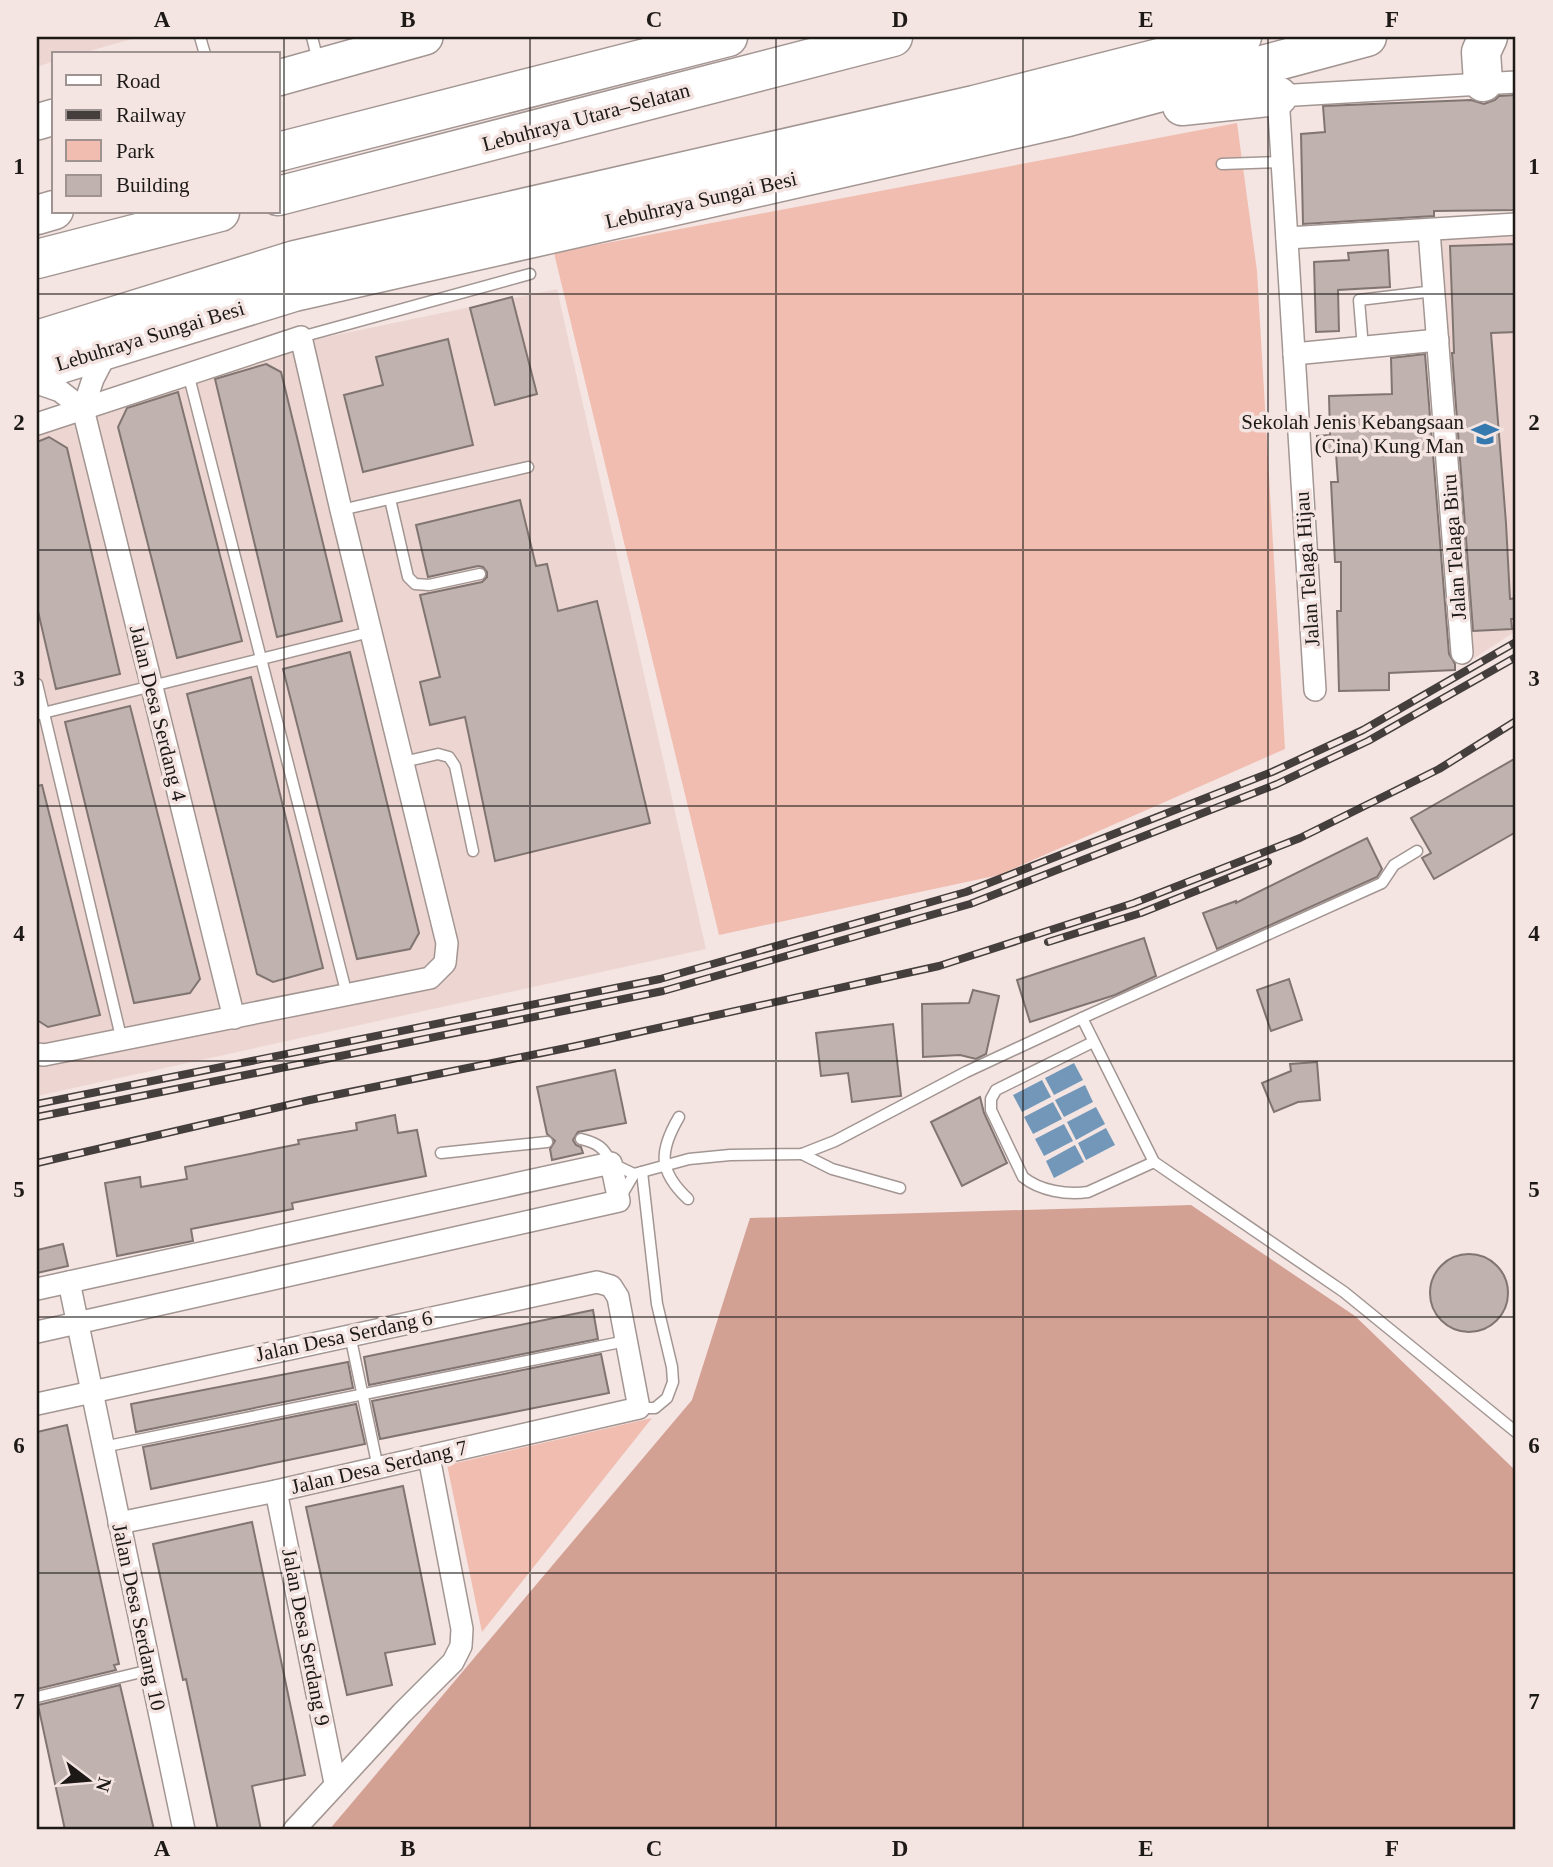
<svg xmlns="http://www.w3.org/2000/svg" width="1553" height="1867" viewBox="0 0 1553 1867" font-family="'Times New Roman',serif">
<style>
.built{fill:#edd6d1}
.green{fill:#f0bdb0}
.forest{fill:#d3a094}
.water{fill:#7397b8}
.building{fill:#bfb2af;stroke:#817572;stroke-width:2}
.lines{fill:none;stroke-linecap:round;stroke-linejoin:round}
.service-casing{stroke:#a39692;stroke-width:13}
.minor-casing{stroke:#a39692;stroke-width:24}
.primary-casing{stroke:#a39692;stroke-width:38}
.motorway-casing{stroke:#a39692;stroke-width:41}
.service{stroke:#fff;stroke-width:10}
.minor{stroke:#fff;stroke-width:21}
.primary{stroke:#fff;stroke-width:35}
.motorway{stroke:#fff;stroke-width:38}
.rail-casing{stroke:#443e3c;stroke-width:8}
.rail{stroke:#f4e5e2;stroke-width:5;stroke-dasharray:16;stroke-linecap:butt}
.grid{fill:none;stroke:#1d1917;stroke-width:2;stroke-opacity:0.55}
.labels{text-anchor:middle;stroke-width:7;stroke-linejoin:round;paint-order:stroke}
.street-label{font-size:21px;fill:#1d1917;stroke:#f4e5e2}
.poi-label{font-size:21px;fill:#1d1917;stroke:#f4e5e2;text-anchor:end}
.neatline{fill:none;stroke:#1d1917;stroke-width:2.5}
.grid-label{font-size:23px;text-anchor:middle;font-weight:bold;fill:#1d1917}
</style>
<rect width="100%" height="100%" fill="#f4e5e2"/>
<g class="built">
<polygon points="37,37 139,37 79,54 54,54 54,61 37,67"/>
<polygon points="1516,233 1516,631 1470,661 1441,237"/>
<polygon points="557,289 706,949 37,1096 37,433 307,341"/>
</g>
<g class="green">
<polygon points="1237,123 1257,271 1285,749 999,875 719,935 554,253"/>
<polygon points="652,1418 482,1632 447,1465"/>
</g>
<polygon class="forest" points="1191,1205 1355,1316 1516,1471 1516,1830 329,1830 692,1400 750,1218"/>
<g class="water">
<polygon points="1074,1063 1083,1080 1054,1095 1045,1078"/>
<polygon points="1042,1080 1051,1097 1022,1112 1013,1095"/>
<polygon points="1085,1085 1093,1102 1064,1117 1055,1100"/>
<polygon points="1053,1102 1062,1119 1033,1134 1024,1117"/>
<polygon points="1096,1107 1105,1124 1076,1140 1067,1122"/>
<polygon points="1064,1124 1073,1141 1044,1156 1035,1139"/>
<polygon points="1106,1128 1115,1145 1086,1160 1078,1143"/>
<polygon points="1075,1145 1084,1162 1054,1178 1046,1161"/>
</g>
<g class="building">
<polygon points="1516,95 1516,210 1434,211 1434,216 1303,224 1301,134 1325,132 1323,106 1471,100 1484,104 1495,100 1499,96"/>
<polygon points="1516,244 1516,332 1491,333 1506,523 1510,599 1516,598 1516,619 1511,619 1512,629 1473,631 1452,353 1454,353 1450,246"/>
<polygon points="1388,250 1390,287 1338,290 1339,331 1316,332 1314,262 1349,260 1348,253"/>
<polygon points="512,297 537,394 495,405 470,308"/>
<polygon points="448,339 473,445 363,472 344,395 383,385 376,357"/>
<polygon points="1425,354 1449,654 1455,664 1455,670 1389,673 1389,690 1339,691 1337,611 1341,611 1341,562 1335,562 1331,482 1338,482 1336,453 1318,454 1317,436 1330,435 1329,396 1392,394 1391,358"/>
<polygon points="266,364 281,372 342,621 277,637 215,379"/>
<polygon points="178,392 242,641 177,658 118,427 127,408"/>
<polygon points="49,437 67,448 120,674 56,689 37,607 37,442"/>
<polygon points="520,500 536,566 547,564 558,611 597,601 650,823 495,861 465,717 430,725 420,682 440,677 420,595 482,582 487,577 487,572 483,567 478,566 428,577 416,525"/>
<polygon points="350,652 419,933 410,949 357,959 283,669"/>
<polygon points="251,677 323,968 273,982 257,974 187,694"/>
<polygon points="130,706 200,979 190,993 134,1003 65,722"/>
<polygon points="1516,758 1516,832 1434,879 1422,858 1431,853 1411,818"/>
<polygon points="42,785 100,1015 48,1027 37,1020 37,786"/>
<polygon points="1367,838 1382,869 1377,877 1217,949 1203,913 1236,901 1236,903"/>
<polygon points="1144,938 1156,976 1115,995 1030,1022 1017,980"/>
<polygon points="1289,979 1302,1020 1271,1031 1257,990"/>
<polygon points="973,990 999,996 986,1054 976,1059 960,1055 923,1057 922,1004 969,1003"/>
<polygon points="893,1024 901,1096 852,1102 848,1073 821,1076 816,1033"/>
<polygon points="1317,1062 1320,1100 1298,1102 1274,1112 1262,1083 1291,1071 1290,1064"/>
<polygon points="615,1070 626,1123 578,1132 573,1140 576,1145 581,1147 583,1153 552,1160 550,1149 555,1141 547,1134 537,1087"/>
<polygon points="980,1097 984,1113 1007,1163 962,1186 931,1122"/>
<polygon points="395,1115 398,1133 417,1130 426,1176 292,1203 293,1209 191,1229 193,1241 117,1256 105,1183 140,1177 141,1187 187,1179 185,1167 299,1144 298,1140 357,1130 356,1123"/>
<polygon points="63,1244 68,1266 37,1273 37,1250"/>
<circle cx="1469" cy="1293" r="39"/>
<polygon points="593,1310 598,1339 369,1385 364,1357"/>
<polygon points="601,1354 609,1393 380,1439 372,1401"/>
<polygon points="348,1362 353,1388 136,1432 131,1404"/>
<polygon points="356,1404 365,1444 151,1489 143,1447"/>
<polygon points="67,1425 119,1664 114,1665 116,1670 37,1689 37,1432"/>
<polygon points="403,1486 435,1644 385,1653 392,1685 347,1695 306,1507"/>
<polygon points="252,1522 305,1775 252,1786 261,1830 218,1830 186,1679 183,1680 153,1544"/>
<polygon points="120,1685 154,1830 65,1830 38,1705"/>
</g>
<g class="lines">
<defs>
<g id="service">
<polyline points="200,37 205,54"/>
<polyline points="312,37 318,61"/>
<polyline points="1222,164 1282,162"/>
<polyline points="301,337 530,274"/>
<polyline points="1363,348 1359,300 1434,291"/>
<polyline points="188,373 347,995"/>
<polyline points="390,499 408,577 415,584 429,585 480,574"/>
<polyline points="341,510 528,467"/>
<polyline points="37,684 122,1041"/>
<polyline points="39,714 370,632"/>
<polyline points="403,762 438,754 449,757 455,766 473,851"/>
<polyline points="1082,1018 1154,1162 1344,1292 1516,1432"/>
<path d="M1093,1042l-97,48 -5,9v11l32,67c17,14 44,18 65,15l66,-30"/>
<path d="M679,1117c-20,34 -21,54 9,82"/>
<path d="M581,1139c16,4 23,8 30,24l23,11 -14,24"/>
<polyline points="441,1153 547,1142"/>
<polyline points="802,1154 832,1169 900,1188"/>
<polyline points="634,1174 689,1159 730,1155 802,1154 835,1141 966,1072 1082,1018 1382,883 1394,865 1417,851"/>
<polyline points="350,1335 378,1468"/>
<polyline points="639,1408 655,1408 667,1398 673,1382 672,1367 657,1304 642,1172"/>
<polyline points="103,1447 626,1341"/>
<polyline points="37,1697 150,1670"/>
</g>
<g id="minor">
<polyline points="1429,231 1462,653"/>
<polyline points="1287,238 1516,224"/>
<polyline points="1294,354 1438,340"/>
<polyline points="37,383 60,391 83,409"/>
<polyline points="83,409 234,1018"/>
<polyline points="83,409 93,379 108,350"/>
<polyline points="37,424 301,337 341,510 447,943 445,963 430,978 44,1055 37,1054"/>
<polyline points="1315,690 1278,96 1516,82"/>
<polyline points="69,1282 184,1830"/>
<polyline points="37,1289 611,1163 619,1201 37,1332"/>
<polyline points="37,1404 597,1282 611,1286 618,1297 639,1408 276,1491 119,1523"/>
<polyline points="276,1491 335,1783"/>
<polyline points="294,1830 402,1713 453,1662 461,1646 462,1629 429,1457"/>
</g>
<g id="primary">
<polyline points="278,78 425,37"/>
<polyline points="37,122 54,117"/>
</g>
<g id="motorway">
<polyline points="1483,82 1481,52 1488,37"/>
<polyline points="1182,106 1278,96"/>
<polyline points="278,152 728,37"/>
<polyline points="278,196 893,37"/>
<polyline points="37,215 54,210"/>
<polyline points="37,259 220,212"/>
<polyline points="37,340 295,260 974,105 1242,37"/>
<polyline points="37,371 294,292 1068,117 1367,37"/>
</g>
</defs>
<use href="#service" class="service-casing"/>
<use href="#minor" class="minor-casing"/>
<use href="#primary" class="primary-casing"/>
<use href="#motorway" class="motorway-casing"/>
<use href="#service" class="service"/>
<use href="#minor" class="minor"/>
<use href="#primary" class="primary"/>
<use href="#motorway" class="motorway"/>
<defs>
<g id="rail">
<polyline points="1048,942 1141,913 1268,862"/>
<polyline points="37,1104 660,979 966,892 1272,772 1363,730 1516,642"/>
<polyline points="37,1117 663,991 970,904 1277,784 1368,741 1516,657"/>
<polyline points="37,1163 310,1100 576,1046 939,966 1134,903 1300,838 1439,769 1516,721"/>
</g>
</defs>
<use href="#rail" class="rail-casing"/>
<use href="#rail" class="rail"/>
</g>
<path class="grid" d="M284,37v1793M530,37v1793M776,37v1793M1023,37v1793M1268,37v1793M37,294h1479M37,550h1479M37,806h1479M37,1061h1479M37,1317h1479M37,1573h1479"/>
<defs>
<symbol id="school-bare" viewBox="-9 -9 18 18"><path d="M0-5L7-2L0 1L-7-2ZM-4 1L0 2.5L4 1V4Q0 6-4 4Z" fill="#3679af" stroke="#f4e5e2" stroke-width="2.5" paint-order="stroke"/></symbol>
</defs>
<g fill-rule="evenodd">
<use href="#school-bare" x="1466" y="415" width="38" height="38"/>
</g>
<g class="labels">
<g class="street-label">
<text transform="translate(586 117) rotate(-15)" y="7">Lebuhraya Utara–Selatan</text>
<text transform="translate(701 200) rotate(-13)" y="7">Lebuhraya Sungai Besi</text>
<text transform="translate(150 336) rotate(-17)" y="7">Lebuhraya Sungai Besi</text>
<text transform="translate(1454 547) rotate(-94)" y="7">Jalan Telaga Biru</text>
<text transform="translate(1307 569) rotate(-94)" y="7">Jalan Telaga Hijau</text>
<text transform="translate(158 713) rotate(76)" y="7">Jalan Desa Serdang 4</text>
<text transform="translate(344 1336) rotate(-12)" y="7">Jalan Desa Serdang 6</text>
<text transform="translate(379 1467) rotate(-13)" y="7">Jalan Desa Serdang 7</text>
<text transform="translate(139 1617) rotate(78)" y="7">Jalan Desa Serdang 10</text>
<text transform="translate(306 1637) rotate(79)" y="7">Jalan Desa Serdang 9</text>
</g>
<g class="poi-label">
<text x="1464" y="429">Sekolah Jenis Kebangsaan<tspan x="1464" dy="24">(Cina) Kung Man</tspan></text>
</g>
</g>
<rect width="1553" height="1867" fill="none" stroke="#f4e5e2" stroke-width="77"/>
<rect x="52" y="52" width="228" height="161" fill="#f4e5e2" stroke="#9e9391" stroke-width="2"/>
<rect x="66" y="75" width="35" height="10" fill="#ffffff" stroke="#9e9391" stroke-width="2"/>
<text x="116" y="88" font-size="21" fill="#1d1917">Road</text>
<rect x="66" y="110" width="35" height="10" fill="#443e3c" stroke="#9e9391" stroke-width="2"/>
<text x="116" y="122" font-size="21" fill="#1d1917">Railway</text>
<rect x="66" y="140" width="35" height="21" fill="#f0bdb0" stroke="#9e9391" stroke-width="2"/>
<text x="116" y="158" font-size="21" fill="#1d1917">Park</text>
<rect x="66" y="175" width="35" height="21" fill="#bfb2af" stroke="#9e9391" stroke-width="2"/>
<text x="116" y="192" font-size="21" fill="#1d1917">Building</text>
<g transform="translate(88 1780) rotate(106)" stroke="#f4e5e2" stroke-width="5" paint-order="stroke">
<path d="M0-5L12 26L0 18L-12 26Z" fill="#1d1917"/>
<text y="-10" font-size="19" font-weight="bold" text-anchor="middle" fill="#1d1917">N</text>
</g>
<rect x="38" y="38" width="1476" height="1790" class="neatline"/>
<g class="grid-label">
<text x="162" y="27">A</text>
<text x="408" y="27">B</text>
<text x="654" y="27">C</text>
<text x="900" y="27">D</text>
<text x="1146" y="27">E</text>
<text x="1392" y="27">F</text>
<text x="19" y="174">1</text>
<text x="1534" y="174">1</text>
<text x="19" y="430">2</text>
<text x="1534" y="430">2</text>
<text x="19" y="686">3</text>
<text x="1534" y="686">3</text>
<text x="19" y="941">4</text>
<text x="1534" y="941">4</text>
<text x="19" y="1197">5</text>
<text x="1534" y="1197">5</text>
<text x="19" y="1453">6</text>
<text x="1534" y="1453">6</text>
<text x="19" y="1709">7</text>
<text x="1534" y="1709">7</text>
<text x="162" y="1856">A</text>
<text x="408" y="1856">B</text>
<text x="654" y="1856">C</text>
<text x="900" y="1856">D</text>
<text x="1146" y="1856">E</text>
<text x="1392" y="1856">F</text>
</g>
</svg>
